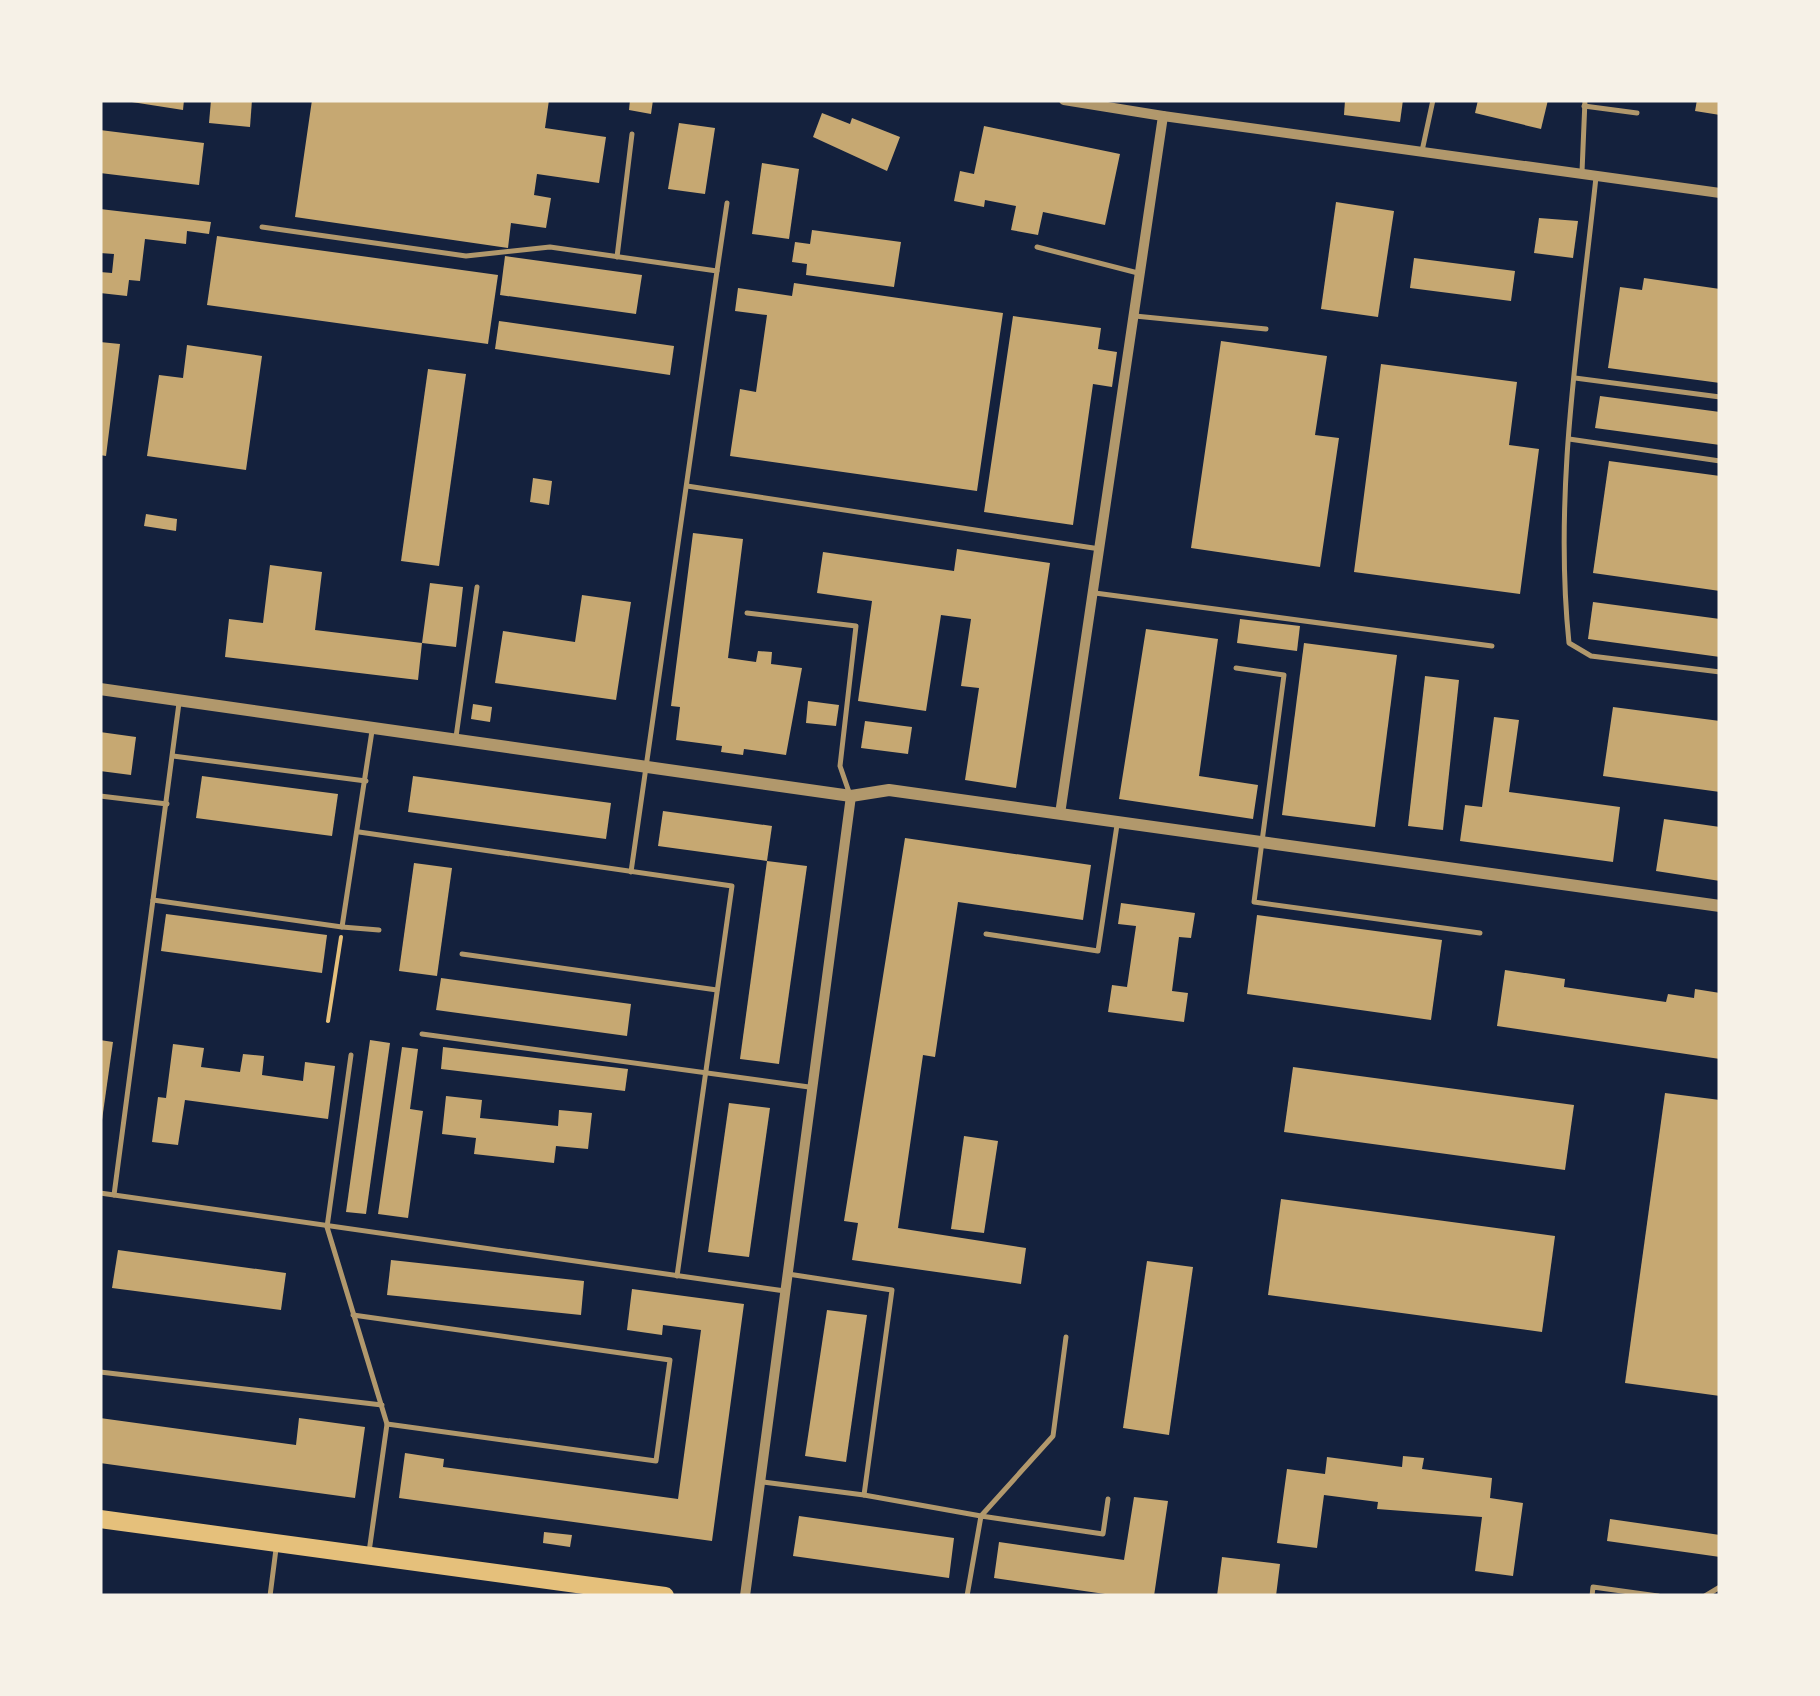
<svg xmlns="http://www.w3.org/2000/svg" width="1820" height="1696" viewBox="0 0 1820 1696" font-family="Barlow,sans-serif">
<style>
.building{fill:#c6a872}
.lines{fill:none;stroke-linecap:round;stroke-linejoin:round}
.path{stroke:#e5c07b;stroke-width:4}
.service{stroke:#b1986c;stroke-width:5}
.minor{stroke:#b1986c;stroke-width:10}
.tertiary{stroke:#b1986c;stroke-width:12}
.primary{stroke:#e5c07b;stroke-width:18}
</style>
<rect width="100%" height="100%" fill="#14213d"/>
<g class="building">
<polygon points="119,100 184,100 183,110"/>
<polygon points="211,100 252,100 250,127 209,123"/>
<polygon points="312,100 549,100 545,128 606,137 599,183 537,174 534,195 551,198 546,228 511,223 508,248 295,217"/>
<polygon points="630,100 653,100 651,114 629,110"/>
<polygon points="1345,100 1403,100 1400,122 1344,115"/>
<polygon points="1478,100 1548,100 1541,129 1475,113"/>
<polygon points="1697,100 1720,100 1720,115 1695,111"/>
<polygon points="822,113 850,124 852,118 900,137 887,171 813,137"/>
<polygon points="679,123 715,128 705,194 668,189"/>
<polygon points="984,126 1120,154 1105,225 1043,212 1038,235 1011,230 1016,206 985,200 984,207 954,201 960,171 974,174"/>
<polygon points="100,130 204,143 199,185 100,173"/>
<polygon points="762,163 799,169 789,239 752,234"/>
<polygon points="1336,202 1394,211 1378,317 1321,309"/>
<polygon points="100,209 211,222 209,234 187,231 186,244 145,239 140,281 129,280 127,296 100,293 100,272 112,273 114,254 100,253"/>
<polygon points="1539,218 1578,221 1573,258 1534,253"/>
<polygon points="812,230 901,242 894,287 806,275 807,264 792,262 795,242 810,244"/>
<polygon points="217,236 498,275 488,344 207,305"/>
<polygon points="505,256 642,275 636,314 500,295"/>
<polygon points="1414,258 1515,271 1511,301 1410,288"/>
<polygon points="1644,278 1720,289 1720,383 1608,368 1620,287 1642,290"/>
<polygon points="794,283 1003,313 977,491 730,456 740,389 756,392 767,315 735,311 738,288 792,296"/>
<polygon points="1013,316 1101,328 1098,349 1117,352 1112,387 1093,384 1073,525 984,512"/>
<polygon points="499,321 674,346 670,375 495,349"/>
<polygon points="1221,341 1327,356 1315,435 1339,438 1320,567 1191,548"/>
<polygon points="100,342 120,344 106,456 100,455"/>
<polygon points="187,345 262,356 246,470 147,456 159,375 183,378"/>
<polygon points="1381,364 1517,382 1509,445 1539,449 1520,594 1354,572"/>
<polygon points="428,369 466,374 439,566 401,561"/>
<polygon points="1600,396 1720,412 1720,445 1595,428"/>
<polygon points="1609,461 1720,476 1720,591 1593,573"/>
<polygon points="533,478 552,481 549,505 530,502"/>
<polygon points="146,514 177,519 176,531 144,526"/>
<polygon points="693,533 743,539 728,658 756,662 758,651 772,652 771,664 802,668 786,755 744,749 743,755 721,752 722,746 676,740 680,707 671,706"/>
<polygon points="957,549 1050,563 1016,788 965,780 979,688 961,686 971,619 941,615 926,711 858,701 872,601 817,593 823,552 954,571"/>
<polygon points="270,565 322,572 315,630 422,643 430,583 463,587 456,647 422,643 418,680 225,657 229,619 263,623"/>
<polygon points="582,595 631,602 616,700 495,683 503,631 575,642"/>
<polygon points="1593,602 1720,619 1720,657 1588,639"/>
<polygon points="1240,619 1300,626 1297,651 1237,643"/>
<polygon points="1146,629 1218,639 1199,776 1258,785 1253,819 1119,799"/>
<polygon points="1304,643 1397,655 1375,827 1282,815"/>
<polygon points="1425,676 1459,680 1443,830 1408,826"/>
<polygon points="808,701 839,705 836,726 806,723"/>
<polygon points="473,704 492,707 490,722 471,719"/>
<polygon points="1613,707 1720,721 1720,792 1603,776"/>
<polygon points="1494,717 1519,720 1509,792 1620,807 1613,862 1460,841 1465,805 1482,807"/>
<polygon points="865,721 912,727 908,754 861,748"/>
<polygon points="100,732 136,737 131,775 100,771"/>
<polygon points="202,776 338,794 332,836 196,818"/>
<polygon points="413,776 611,803 606,839 408,812"/>
<polygon points="663,811 772,826 767,861 658,846"/>
<polygon points="1664,819 1720,827 1720,881 1656,871"/>
<polygon points="905,838 1091,865 1083,920 958,902 935,1057 923,1055 898,1228 1026,1248 1021,1284 852,1260 858,1223 844,1221"/>
<polygon points="767,861 807,866 779,1064 740,1059"/>
<polygon points="414,863 452,868 437,976 399,971"/>
<polygon points="1121,903 1195,913 1191,938 1179,937 1172,991 1188,993 1184,1022 1108,1012 1112,985 1127,987 1136,926 1118,924"/>
<polygon points="166,914 327,935 322,973 161,951"/>
<polygon points="1257,915 1442,940 1431,1020 1247,994"/>
<polygon points="1505,970 1565,979 1564,987 1666,1002 1668,994 1694,998 1695,989 1720,993 1720,1059 1497,1026"/>
<polygon points="441,978 631,1004 627,1036 436,1010"/>
<polygon points="100,1040 113,1042 102,1120 100,1120"/>
<polygon points="370,1040 390,1043 366,1214 346,1212"/>
<polygon points="173,1044 204,1048 201,1067 240,1072 243,1054 264,1056 262,1075 303,1081 305,1062 335,1066 328,1119 185,1100 178,1145 152,1142 158,1097 166,1098"/>
<polygon points="402,1047 418,1049 410,1109 423,1111 408,1218 378,1214"/>
<polygon points="443,1047 628,1069 625,1091 441,1069"/>
<polygon points="1293,1067 1574,1105 1565,1170 1284,1132"/>
<polygon points="1665,1093 1720,1100 1720,1396 1625,1383"/>
<polygon points="446,1096 482,1100 480,1118 558,1126 559,1110 592,1113 588,1149 556,1146 554,1163 474,1154 476,1138 442,1134"/>
<polygon points="729,1103 770,1108 749,1257 708,1252"/>
<polygon points="964,1136 998,1141 984,1233 951,1229"/>
<polygon points="1281,1199 1555,1236 1542,1332 1268,1295"/>
<polygon points="118,1250 286,1273 281,1310 112,1288"/>
<polygon points="391,1260 584,1281 581,1315 387,1295"/>
<polygon points="1147,1261 1193,1267 1169,1435 1123,1428"/>
<polygon points="632,1289 744,1304 712,1541 399,1498 405,1453 444,1459 443,1467 678,1499 701,1330 663,1325 662,1335 627,1330"/>
<polygon points="827,1310 867,1315 846,1462 805,1456"/>
<polygon points="100,1418 296,1445 299,1418 365,1427 355,1498 100,1463"/>
<polygon points="1403,1456 1424,1458 1422,1469 1492,1478 1490,1498 1523,1503 1513,1576 1475,1571 1482,1517 1377,1509 1378,1502 1324,1495 1317,1548 1277,1543 1287,1469 1325,1474 1327,1457 1402,1467"/>
<polygon points="1134,1497 1168,1501 1154,1596 1119,1596 994,1578 999,1542 1124,1560"/>
<polygon points="799,1516 954,1538 949,1578 793,1556"/>
<polygon points="1610,1519 1720,1535 1720,1557 1607,1541"/>
<polygon points="544,1532 572,1535 570,1547 543,1543"/>
<polygon points="1222,1557 1280,1564 1276,1596 1217,1596"/>
</g>
<g class="lines">
<polyline class="path" points="328,1021 341,937"/>
<g class="service">
<polyline points="1584,106 1637,113"/>
<polyline points="1422,151 1433,100"/>
<polyline points="1582,172 1585,100"/>
<path d="M1596,177c-16,154 -43,312 -27,466l22,13 129,16"/>
<polyline points="262,227 466,256 550,247 717,271 631,872"/>
<polyline points="1037,247 1138,273"/>
<polyline points="617,257 632,134"/>
<polyline points="717,271 727,203"/>
<polyline points="1135,316 1266,329"/>
<polyline points="1575,378 1720,397"/>
<polyline points="1569,439 1720,461"/>
<polyline points="687,486 1100,549"/>
<polyline points="1095,593 1492,646"/>
<polyline points="747,613 856,626 840,766 850,795"/>
<polyline points="1236,668 1284,675 1254,902 1480,933"/>
<polyline points="372,731 342,927 379,930"/>
<polyline points="456,737 477,587"/>
<polyline points="173,756 366,781"/>
<polyline points="100,796 167,804"/>
<polyline points="359,832 732,886 677,1276"/>
<polyline points="153,900 342,927"/>
<polyline points="986,934 1098,951 1117,825"/>
<polyline points="462,954 717,990"/>
<polyline points="422,1034 809,1087"/>
<polyline points="351,1055 327,1227 387,1424 369,1552"/>
<polyline points="100,1193 785,1291"/>
<polyline points="114,1195 179,703"/>
<polyline points="353,1315 670,1360 656,1461 387,1424"/>
<polyline points="100,1372 382,1405"/>
<polyline points="763,1482 864,1495 892,1290 788,1274"/>
<polyline points="864,1495 981,1516 1053,1436 1066,1337"/>
<polyline points="270,1596 276,1549"/>
<polyline points="967,1596 981,1516 1103,1534 1108,1499"/>
<polyline points="1592,1596 1593,1587 1658,1596"/>
<polyline points="1705,1596 1720,1587"/>
</g>
<g class="minor">
<polyline points="1163,116 1720,193"/>
<polyline points="1060,814 1163,116 1064,100"/>
<polyline points="745,1596 851,796"/>
</g>
<polyline class="tertiary" points="100,689 851,796 889,790 1720,906"/>
<polyline class="primary" points="100,1519 665,1596"/>
</g>
<rect width="1820" height="1696" fill="none" stroke="#f6f1e7" stroke-width="205"/>
</svg>
